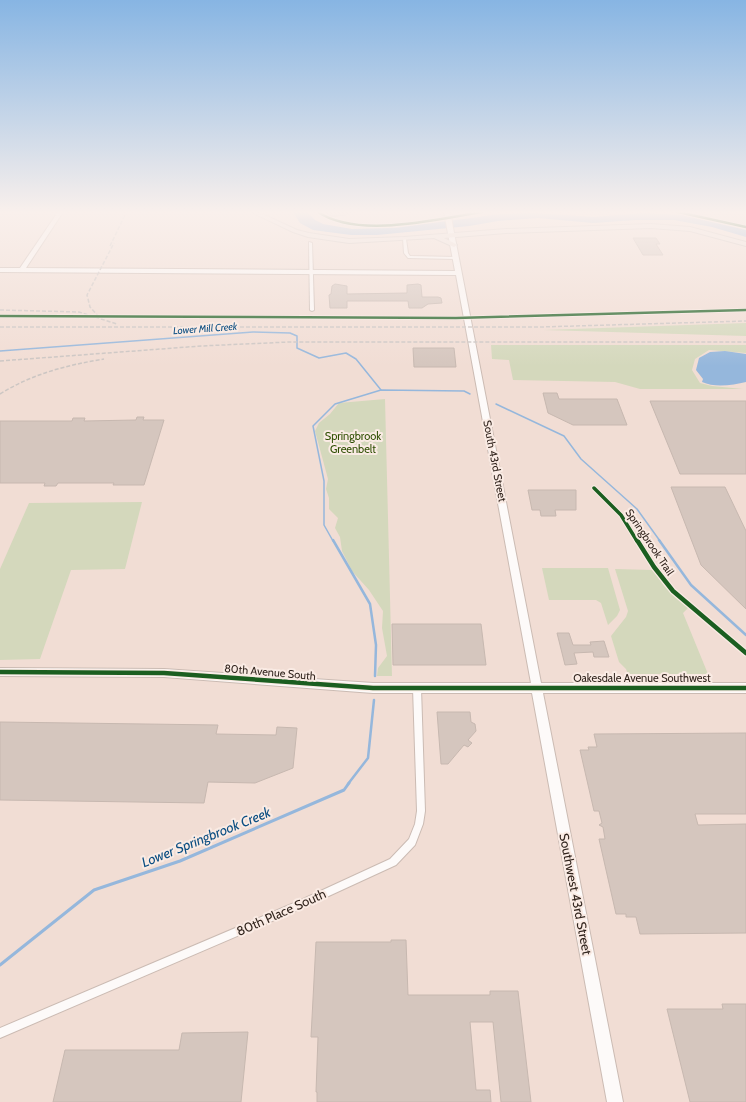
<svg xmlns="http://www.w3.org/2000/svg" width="746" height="1102" viewBox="0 0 746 1102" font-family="Cabin,sans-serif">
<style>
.green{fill:#d4d8bc}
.water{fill:#95b7dc}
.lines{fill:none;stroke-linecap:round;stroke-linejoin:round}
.stream-far2{stroke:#95b7dc;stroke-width:1.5}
.stream-far1{stroke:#95b7dc;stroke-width:2.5}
.stream{stroke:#95b7dc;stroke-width:3}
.building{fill:#d5c6be;stroke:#c7b8b0}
.street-casing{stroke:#cbbbb3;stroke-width:2}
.secondary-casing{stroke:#cbbbb3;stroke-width:2}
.primary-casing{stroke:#c9bfba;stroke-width:2}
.street{fill:#fdfaf9;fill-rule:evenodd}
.secondary{fill:#fdfaf9;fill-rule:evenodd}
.primary{fill:#eee2dc;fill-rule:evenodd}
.rail{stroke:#ccc6c3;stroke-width:1.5;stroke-dasharray:4 2;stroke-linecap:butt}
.cycleway-far2-casing{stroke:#faebe4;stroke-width:4}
.cycleway-far1-casing{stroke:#faebe4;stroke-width:5.5}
.cycleway-casing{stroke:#faebe4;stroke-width:7}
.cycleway-far2{stroke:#1b5e20;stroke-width:2.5}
.cycleway-far1{stroke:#1b5e20;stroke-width:3.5}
.cycleway{stroke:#1b5e20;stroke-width:4.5}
.labels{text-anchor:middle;stroke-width:4;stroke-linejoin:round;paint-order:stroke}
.far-water-label{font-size:10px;font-style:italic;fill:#0b4e82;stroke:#faebe4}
.park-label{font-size:11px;fill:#2d4e00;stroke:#faebe4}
.street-label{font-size:11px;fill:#31241d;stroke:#faebe4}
.near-street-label{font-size:13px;fill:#31241d;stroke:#faebe4}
.near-water-label{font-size:14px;font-style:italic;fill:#0b4e82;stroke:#faebe4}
</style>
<rect width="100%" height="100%" fill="#f1ddd4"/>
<g class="green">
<polygon points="746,323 746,336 543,330"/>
<polygon points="491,345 746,345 746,353 709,350 695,359 692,370 700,383 712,386 743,389 640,389 615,382 513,380 509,360 492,359"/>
<polygon points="385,399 392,676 377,676 378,668 387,656 382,628 383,611 369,590 352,571 342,551 340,537 335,528 338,518 329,509 329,498 326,489 328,479 315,431 319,423 330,414 339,403"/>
<polygon points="142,502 125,569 71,570 40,659 0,660 0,569 29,503"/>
<polygon points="542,568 608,568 620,610 617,616 608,625 601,603 596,600 549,600"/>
<polygon points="615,569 653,570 664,586 688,608 683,613 708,674 628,674 626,669 619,662 611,636 626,617 628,611"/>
</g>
<g class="water">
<polygon points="293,212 307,212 315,220 323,224 352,229 395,228 501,214 534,213 594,217 644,213 681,215 746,230 746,237 712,227 674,220 636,220 593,223 538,218 498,221 469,226 377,235 351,235 313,230 300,223"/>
<path d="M725,351l21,3v28c-13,3 -31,6 -44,0l1,-3 -7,-9 3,-12 11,-6z"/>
</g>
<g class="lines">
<g class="stream-far2">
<polyline points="0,351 253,332 290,333 297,336 297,348 319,358 346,353 356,359 381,390"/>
<polyline points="496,404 564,436 581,459 637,509 660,541"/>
<polyline points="333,541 324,525 324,481 313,426 335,404 381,390 464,391 470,394"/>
</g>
<g class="stream-far1">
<polyline points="333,540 370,604 376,645 375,676"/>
<polyline points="659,540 691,585 746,635"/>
<polyline points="348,784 368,758 374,700"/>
</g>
<polyline class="stream" points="0,965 94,890 180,861 344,790 349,783"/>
</g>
<g class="building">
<polygon points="326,212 350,212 350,214 331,217"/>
<polygon points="633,238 656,238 660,244 656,244 663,255 643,255"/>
<polygon points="335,284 347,286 347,294 407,293 407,285 418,284 421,285 422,297 438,297 441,298 442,303 428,304 422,308 409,308 408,301 347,301 347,308 330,308 329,295 331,294 332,286"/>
<polygon points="413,348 454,348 456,367 414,367"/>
<polygon points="543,393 557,393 559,399 617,399 627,425 573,425 548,413"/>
<polygon points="650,401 746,401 746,474 680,474"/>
<polygon points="137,417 144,417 143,420 164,420 144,485 113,485 114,483 58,483 56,486 44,486 45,483 0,483 0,421 72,421 73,418 85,418 84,421 136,420"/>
<polygon points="671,487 725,487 746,531 746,609 701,565"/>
<polygon points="528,490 576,490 576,510 555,510 556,516 541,516 540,510 532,510"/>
<polygon points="392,624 481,624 486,665 393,665"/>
<polygon points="557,633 569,633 573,645 591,645 590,642 604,641 609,657 594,657 593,652 574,653 577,664 565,665"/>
<polygon points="437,712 470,712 471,722 475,724 476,731 468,740 472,743 468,747 464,745 448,764 441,764"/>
<polygon points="0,722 218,725 216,734 276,735 277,727 297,728 293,768 255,783 208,782 204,803 0,800"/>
<polygon points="746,733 746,814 695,814 698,825 746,824 746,933 640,934 636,917 626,917 626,914 616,914 599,839 605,839 603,827 599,825 602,823 599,811 594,811 580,750 589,750 588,747 597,747 594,734"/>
<polygon points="391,940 406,940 408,995 490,995 490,991 518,991 531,1102 501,1102 493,1022 470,1022 476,1090 490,1090 491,1102 317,1102 317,1092 316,1092 318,1037 311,1037 316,942 391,942"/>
<polygon points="722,1004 746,1004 746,1102 690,1102 667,1009 723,1009"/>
<polygon points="248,1032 241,1102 53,1102 65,1050 179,1050 182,1033"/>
</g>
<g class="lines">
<defs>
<g id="street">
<polygon points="403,238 406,239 408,253 410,256 456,257 458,258 456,259 408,258 404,253"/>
<polygon points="309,242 312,243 314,310 312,311 310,310"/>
<polygon points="417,685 419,686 421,688 425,811 423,824 415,845 396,865 307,906 0,1038 0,1028 301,900 390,859 409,839 415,824 417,811 413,688 415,686"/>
</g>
<polygon id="secondary" points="58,212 63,212 26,268 455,271 444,212 450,212 541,683 746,683 746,693 543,693 623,1102 607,1102 532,693 373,693 164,677 0,676 0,668 164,669 373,683 531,683 456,275 0,272 0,268 20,268"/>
<polygon id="primary" points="251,212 258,212 297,230 309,233 349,239 404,237 506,229 651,224 690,227 746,242 746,246 690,231 651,228 506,233 444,238 456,244 457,245 454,247 434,238 349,243 308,237 293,232"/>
</defs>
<use href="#street" class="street-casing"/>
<use href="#secondary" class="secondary-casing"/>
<use href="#primary" class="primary-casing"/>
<use href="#street" class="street"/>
<use href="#secondary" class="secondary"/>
<use href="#primary" class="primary"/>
<g class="rail">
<polyline points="110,246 125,215"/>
<polyline points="0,310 79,312 117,324"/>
<polyline points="99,317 90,307 87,295 114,243"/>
<polyline points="0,327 540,327 746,321"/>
<polyline points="0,361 201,346 289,342 746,342"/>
<path d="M0,394c32,-20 67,-29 104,-35"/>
</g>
<defs>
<g id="cycleway-far2">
<path d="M318,212c40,27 119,7 164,0"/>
<polyline points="678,212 746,227"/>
<polyline points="0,316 456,318 746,310"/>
</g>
<polyline id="cycleway-far1" points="594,488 621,515 637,541"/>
<g id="cycleway">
<polyline points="637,540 654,567 673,591 746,653"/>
<polyline points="0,672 164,673 373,688 746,688"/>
</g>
</defs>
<use href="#cycleway-far2" class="cycleway-far2-casing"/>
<use href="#cycleway-far1" class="cycleway-far1-casing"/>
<use href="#cycleway" class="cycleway-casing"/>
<use href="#cycleway-far2" class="cycleway-far2"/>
<use href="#cycleway-far1" class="cycleway-far1"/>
<use href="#cycleway" class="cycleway"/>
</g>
<linearGradient id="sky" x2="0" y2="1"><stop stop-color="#87b5e3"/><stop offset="0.58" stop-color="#f9f0ec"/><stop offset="1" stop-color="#f9f0ec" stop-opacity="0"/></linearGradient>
<rect width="746" height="366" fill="url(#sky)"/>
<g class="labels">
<g class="far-water-label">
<text transform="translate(205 328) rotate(-4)" y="4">Lower Mill Creek</text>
</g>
<g class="park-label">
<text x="353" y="440">Springbrook<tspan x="353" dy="13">Greenbelt</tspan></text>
</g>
<g class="street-label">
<text transform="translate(495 461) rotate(79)" y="4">South 43rd Street</text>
<text transform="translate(650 542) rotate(56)" y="4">Springbrook Trail</text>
<text transform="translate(270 672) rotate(5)" y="4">80th Avenue South</text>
<text x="642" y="682">Oakesdale Avenue Southwest</text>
</g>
<g class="near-street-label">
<text transform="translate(576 894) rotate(79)" y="5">Southwest 43rd Street</text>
<text transform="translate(281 912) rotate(-24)" y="5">80th Place South</text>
</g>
<g class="near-water-label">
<text transform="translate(206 837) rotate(-22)" y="5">Lower Springbrook Creek</text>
</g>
</g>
</svg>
